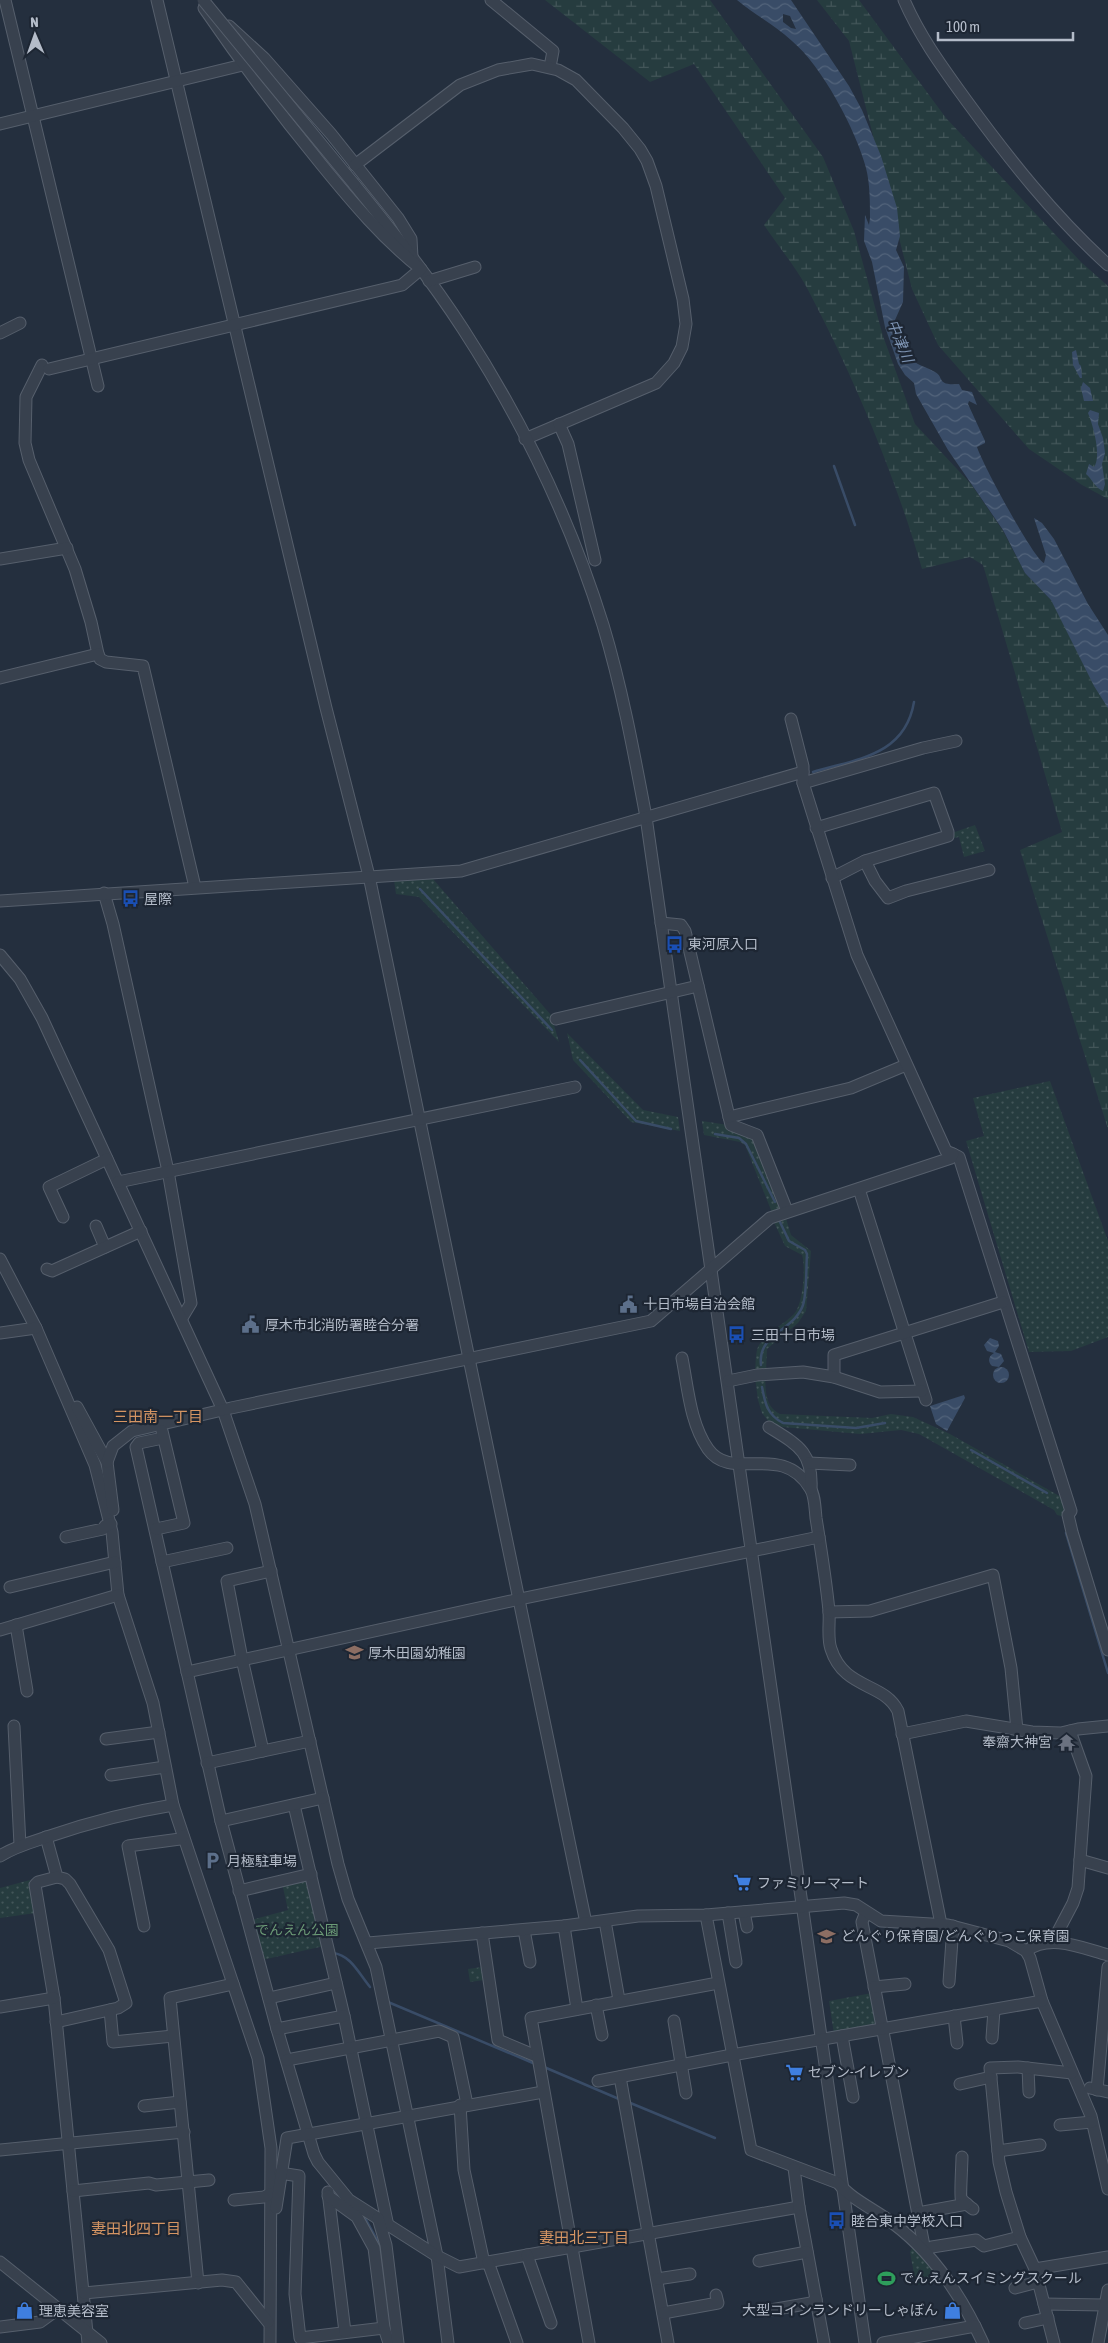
<svg xmlns="http://www.w3.org/2000/svg" width="1108" height="2343" viewBox="0 0 1108 2343" font-family="'Asap Condensed','Noto Sans JP',sans-serif">
<style>
.grass{fill:url(#grass-dots)}
.wetland{fill:url(#wetland-marsh)}
.water{fill:url(#water-waves);fill-rule:evenodd}
.lines{fill:none;stroke-linecap:round;stroke-linejoin:round}
.stream{stroke:#394c67;stroke-width:2.5}
.minor-casing{stroke:#565f6c;stroke-width:13}
.minor{stroke:#38414e;stroke-width:11}
.minor-bridge-casing{stroke:#565f6c;stroke-width:13;stroke-linecap:butt}
.minor-bridge{stroke:#38414e;stroke-width:11}
.labels{text-anchor:middle;stroke-width:4.5;stroke-linejoin:round;paint-order:stroke}
.poi-label{font-size:14px;fill:#b4bcc9;stroke:#1d2633;text-anchor:start}
.park-label{font-size:14px;fill:#6b9a76;stroke:#1d2633}
.water-label{font-size:15px;font-style:italic;fill:#7c92b1;stroke:#1d2633}
.neighbourhood-label{font-size:15px;fill:#d59563;stroke:#1d2633}
</style>
<defs>
<pattern id="grass-dots" width="8" height="8" patternUnits="userSpaceOnUse" patternTransform="scale(1.25)"><rect width="8" height="8" fill="#263c3f"/><path d="M2 2h.1M6 6h.1" fill="none" stroke="#435659" stroke-width="1.8" stroke-linecap="round"/></pattern>
<pattern id="wetland-marsh" width="20" height="14" patternUnits="userSpaceOnUse" patternTransform="scale(1.25)"><rect width="20" height="14" fill="#263c3f"/><path d="M1 5h8M5 5V1M11 12h8M15 12V8" fill="none" stroke="#435659"/></pattern>
<pattern id="water-waves" width="16" height="10" patternUnits="userSpaceOnUse" patternTransform="scale(1.25)"><rect width="16" height="10" fill="#394c67"/><path d="M0 5q4-4 8 0t8 0" fill="none" stroke="#53647b"/></pattern>
</defs>
<rect width="100%" height="100%" fill="#242f3e"/>
<g class="grass">
<polygon points="975,825 985,851 964,857 959,837 954,838 952,833"/>
<polygon points="433,879 551,1015 559,1042 419,897 396,894 394,880"/>
<polygon points="567,1033 643,1110 678,1117 680,1131 631,1122 573,1060"/>
<polygon points="1050,1081 1108,1241 1108,1337 1071,1351 1029,1352 966,1141 984,1136 973,1098"/>
<polygon points="702,1121 728,1125 754,1138 785,1210 773,1215 745,1145 740,1142 704,1135"/>
<path d="M785,1215l6,20 20,16 -5,60 -8,12 -31,26 -1,22 -11,1c1,-8 0,-20 4,-27 9,-13 24,-20 35,-31 9,-9 12,-47 8,-59l-17,-9 -12,-26z"/>
<path d="M765,1377c1,15 0,29 15,37l92,4 19,-4 22,3 37,17 113,64 3,19 -9,-2 -3,-5 -135,-76 -18,-4 -41,4 -77,-7 -14,-5 -7,-9 -4,-13 -3,-22z"/>
<polygon points="306,1877 324,1946 262,1960 251,1920 288,1910 282,1883"/>
<polygon points="30,1880 36,1913 0,1918 0,1888"/>
<polygon points="482,1967 484,1980 470,1982 468,1969"/>
<polygon points="872,1993 876,2026 834,2034 829,2001"/>
<polygon points="913,2246 943,2281 916,2285 910,2252"/>
</g>
<g class="wetland">
<path d="M545,0h165l113,157 31,74 29,105 32,88 56,60 32,47 22,42 26,27 57,70v459l-88,-279 42,-18 -79,-267 -13,-8 -48,12c-27,-94 -69,-194 -115,-281 -12,-22 -29,-42 -43,-63l21,-27 -91,-134 -44,18z"/>
<polygon points="817,0 859,0 946,118 1081,262 1108,286 1108,499 1082,485 1029,449 938,345 912,289 849,41"/>
</g>
<g class="water">
<path d="M737,0h54l58,86 13,24 19,46 16,52 3,28 -4,14 8,17 -1,35 -8,18c4,12 8,31 18,40 5,6 14,7 20,11 13,5 1,15 26,13l3,6 10,2 5,13 -8,-4 -1,3 17,37v2l-8,4c5,16 56,111 67,116l2,-8 -12,-37 8,5 12,16 34,65 20,31v73l-14,-22 -43,-86 -26,-27 -22,-43 -55,-80 -32,-56 -2,-11 -9,-8 -7,-11 -13,-37 -13,-65 -8,-21 1,-26 4,10 1,-7c0,-16 0,-34 -4,-50 -10,-38 -44,-102 -74,-127 -17,-16 -37,-26 -55,-41zM783,14l7,2 6,13 -5,-1 -8,-6z"/>
<polygon points="1076,350 1079,364 1081,366 1082,378 1080,378 1073,365 1072,352"/>
<polygon points="1083,382 1090,388 1093,401 1084,401 1081,388"/>
<path d="M1090,410l9,3 -1,11 5,14 2,15 -3,11 3,20 -2,7c-8,-3 -11,-12 -17,-17l3,-10 5,3c8,-10 -1,-42 -6,-54z"/>
<path d="M990,1338l8,3 1,5 -4,6 6,2 3,7 -5,6 -7,-1c-5,-5 -3,-10 2,-13l-7,-2 -3,-6z"/>
<circle cx="1001" cy="1375" r="8"/>
<polygon points="964,1395 965,1398 947,1431 936,1424 930,1406"/>
</g>
<g class="lines">
<g class="stream">
<polyline points="834,466 855,525"/>
<path d="M813,772c43,-13 92,-16 101,-70"/>
<polyline points="420,889 552,1030"/>
<polyline points="580,1060 636,1121 671,1129"/>
<polyline points="715,1134 739,1138 746,1144 775,1202"/>
<path d="M761,1365c-4,-31 33,-34 42,-60 4,-13 3,-37 4,-51l-2,-4 -16,-9 -9,-19"/>
<path d="M762,1387c3,16 5,28 21,36l73,5 29,-5"/>
<polyline points="971,1450 1047,1493"/>
<polyline points="1066,1533 1108,1673"/>
<path d="M333,1953c18,2 26,21 37,34"/>
<polyline points="388,2002 533,2063"/>
<polyline points="544,2067 619,2099"/>
<polyline points="628,2102 715,2138"/>
<polyline points="365,2218 381,2247"/>
<polyline points="389,2314 391,2331"/>
</g>
<defs>
<g id="minor">
<polyline points="5,0 98,386"/>
<polyline points="157,0 326,708 369,876 586,1923"/>
<polyline points="491,0 553,51 550,67"/>
<path d="M904,0c16,37 39,68 62,100 43,59 88,116 142,165"/>
<polyline points="229,26 264,58 331,134 398,218 411,239 412,257"/>
<polyline points="0,124 251,63"/>
<polyline points="355,165 460,85 498,70 532,64 558,70 576,80 623,128 640,149 647,161 656,186 683,299 686,324 682,347 674,363 656,383 525,439"/>
<path d="M354,184c38,47 76,94 109,145 59,91 108,193 140,296 19,63 31,128 43,192l219,1526"/>
<polyline points="429,281 475,267"/>
<polyline points="0,333 20,323"/>
<polyline points="42,365 26,397 25,443 29,460 75,569 91,622 98,654"/>
<path d="M49,369l353,-84 19,-16c-38,-30 -69,-67 -100,-105 -41,-50 -80,-102 -117,-156"/>
<polyline points="559,424 568,444 595,560"/>
<polyline points="0,559 67,548"/>
<polyline points="0,678 98,654 100,659 106,662 143,666 195,887"/>
<polyline points="803,783 923,748 956,741"/>
<polyline points="816,828 934,793 948,832 948,836 865,861 832,878"/>
<polyline points="865,861 875,881 888,898 906,891 989,870"/>
<polyline points="104,893 113,924 168,1171 191,1303 182,1318"/>
<polyline points="0,901 461,871 803,772"/>
<polyline points="661,923 681,925 685,931 731,1125 757,1135 787,1211"/>
<polyline points="0,955 20,979 42,1018 223,1410 255,1504 338,1864 348,1899 376,1967 437,2256 448,2343"/>
<polyline points="556,1019 698,986"/>
<polyline points="729,1117 851,1088 906,1065"/>
<polyline points="953,1154 959,1157 1071,1511 1068,1515 1072,1532 1108,1650"/>
<polyline points="118,1182 575,1087"/>
<polyline points="859,1189 926,1400"/>
<polyline points="63,1217 49,1187 107,1159"/>
<polyline points="96,1226 105,1247"/>
<polyline points="0,1259 36,1328 95,1465 112,1532 118,1595 153,1703 173,1805 258,2058 271,2148 270,2343"/>
<polyline points="47,1269 52,1271 141,1231"/>
<polyline points="0,1333 36,1328"/>
<path d="M682,1358c6,30 8,65 26,91 24,34 73,-8 102,39 5,7 5,21 6,30 5,31 10,62 13,93 1,12 -2,27 2,38 13,41 53,33 67,62l43,213"/>
<polyline points="834,1377 834,1355 1003,1302"/>
<polyline points="728,1381 757,1375 803,1372 834,1377 880,1392 922,1391"/>
<polyline points="77,1407 107,1462 113,1510"/>
<path d="M769,1427c29,18 44,25 42,62"/>
<polyline points="163,1438 139,1443 136,1447 221,1821 277,2029 314,2154 318,2162 349,2200 437,2256 459,2267 799,2207"/>
<polyline points="107,1462 113,1446 132,1431 231,1408 651,1321 770,1218 951,1158 953,1154 946,1151 857,955 803,783 803,766 791,719"/>
<polyline points="809,1463 850,1465"/>
<polyline points="156,1529 184,1523 162,1431"/>
<polyline points="66,1537 103,1529 105,1526 111,1524"/>
<polyline points="162,1562 227,1548"/>
<polyline points="10,1587 115,1562"/>
<polyline points="829,1612 870,1611 993,1575 1011,1668 1017,1730"/>
<polyline points="16,1625 27,1691"/>
<polyline points="0,1630 118,1595"/>
<polyline points="187,1672 520,1599 819,1537"/>
<polyline points="14,1726 20,1845"/>
<polyline points="902,1734 966,1721 1032,1732 1061,1733 1078,1729 1108,1726"/>
<polyline points="106,1739 159,1732"/>
<polyline points="263,1751 242,1659 227,1581 271,1571"/>
<polyline points="207,1763 310,1741"/>
<polyline points="111,1775 165,1767"/>
<polyline points="294,1805 344,2016 388,2226"/>
<polyline points="221,1821 323,1798"/>
<polyline points="46,1837 57,1877 65,1879 70,1884 109,1950 126,2003 118,2008 56,2022"/>
<path d="M0,1856c16,-10 32,-14 50,-20 41,-14 80,-24 123,-31"/>
<polyline points="1080,1860 1108,1868"/>
<polyline points="57,1877 38,1882 35,1885 54,1998 88,2343"/>
<polyline points="239,1891 311,1874"/>
<polyline points="744,1912 747,1927"/>
<polyline points="866,1912 862,1922 925,2251 932,2247 976,2240 984,2246 1020,2237"/>
<polyline points="728,1913 736,1962"/>
<path d="M706,1915l45,235 87,33c14,17 38,27 56,41 40,30 68,73 89,119"/>
<polyline points="605,1921 619,2000"/>
<polyline points="144,1926 128,1846 180,1839 183,1836"/>
<polyline points="564,1926 577,2009"/>
<polyline points="524,1930 530,1962"/>
<polyline points="482,1933 498,2040 536,2056"/>
<polyline points="1053,1941 1073,1903 1078,1888 1086,1776 1070,1731"/>
<polyline points="368,1943 564,1926 638,1916 706,1915 844,1903 856,1905 881,1921 948,1925 1009,1941 1026,1951 1030,1958 1042,2001 1091,2116 1108,2189"/>
<path d="M1026,1951c24,-18 56,-3 82,4"/>
<polyline points="949,1982 953,1926"/>
<polyline points="874,1987 905,1984"/>
<polyline points="269,1998 336,1983"/>
<polyline points="596,2005 602,2035"/>
<polyline points="0,2007 54,1998"/>
<polyline points="110,2010 113,2042 173,2036"/>
<polyline points="954,2016 957,2043"/>
<polyline points="674,2021 686,2093"/>
<polyline points="277,2029 344,2016"/>
<polyline points="842,2036 853,2097"/>
<polyline points="992,2038 994,2010"/>
<polyline points="287,2060 439,2031 453,2037 467,2104"/>
<polyline points="1028,2068 1029,2092"/>
<polyline points="620,2077 668,2343"/>
<polyline points="598,2081 732,2055 1042,2001"/>
<polyline points="960,2084 991,2077"/>
<polyline points="1090,2088 1108,2092"/>
<polyline points="1097,2090 1108,1967"/>
<polyline points="460,2105 464,2170 484,2263"/>
<polyline points="144,2106 180,2102"/>
<polyline points="1060,2125 1092,2122"/>
<polyline points="0,2150 184,2132"/>
<polyline points="998,2151 1040,2145"/>
<path d="M962,2157c0,6 -2,39 -1,41 2,4 8,8 12,11"/>
<polyline points="794,2168 799,2207 824,2343"/>
<polyline points="280,2173 299,2176 295,2294 300,2338 384,2328"/>
<polyline points="73,2191 149,2183 156,2185 209,2180"/>
<polyline points="328,2192 345,2332"/>
<polyline points="328,2196 357,2217 374,2248 384,2328 389,2343"/>
<polyline points="234,2200 264,2197 270,2194"/>
<polyline points="276,2208 287,2138 543,2092"/>
<polyline points="918,2213 967,2204"/>
<polyline points="378,2218 386,2245 398,2343"/>
<polyline points="527,2255 551,2323"/>
<polyline points="759,2261 807,2252"/>
<polyline points="0,2262 101,2343"/>
<polyline points="488,2262 517,2343"/>
<polyline points="1035,2269 1108,2257"/>
<polyline points="657,2279 690,2274"/>
<polyline points="198,2283 170,1998 233,1984"/>
<polyline points="1015,2288 1038,2282"/>
<polyline points="84,2293 222,2280 236,2282 268,2322"/>
<polyline points="1044,2304 1104,2305"/>
<polyline points="765,2311 811,2303 816,2299"/>
<polyline points="663,2313 718,2303 716,2295"/>
<polyline points="1025,2323 1048,2318"/>
<polyline points="0,2327 40,2322 58,2309"/>
<polyline points="589,2343 531,2018 718,1983"/>
<polyline points="883,2343 975,2326"/>
<polyline points="1054,2343 1035,2269 1020,2237 1006,2192 999,2162 990,2068 1018,2067 1072,2073"/>
<polyline points="1098,2343 1108,2290"/>
</g>
</defs>
<use href="#minor" class="minor-casing"/>
<use href="#minor" class="minor"/>
<defs>
<polyline id="minor-bridge" points="203,0 354,184"/>
</defs>
<use href="#minor-bridge" class="minor-bridge-casing"/>
<use href="#minor-bridge" class="minor-bridge"/>
</g>
<defs>
<symbol id="bus-bare" viewBox="-9 -9 18 18"><path d="M-5-6H5V4H4V6H2V4H-2V6H-4V4H-5ZM-3.5-4V0h7V-4ZM-3.5 1.2v1.5H-2V1.2ZM2 1.2v1.5H3.5V1.2Z" fill="#1a4fb4" stroke="#1d2633" stroke-width="2.5" paint-order="stroke"/></symbol>
<symbol id="civic-bare" viewBox="-9 -9 18 18"><path d="M-.6-6.5H3V-4.5H.6V-3L4-1V1h2V6H-6V1h2V-1L-.6-3ZM-1.2 2.5V6h2.4V2.5Z" fill="#5c6f8a" stroke="#1d2633" stroke-width="2.5" paint-order="stroke"/></symbol>
<symbol id="school-bare" viewBox="-9 -9 18 18"><path d="M0-5L7-2L0 1L-7-2ZM-4 1L0 2.5L4 1V4Q0 6-4 4Z" fill="#8d6e63" stroke="#1d2633" stroke-width="2.5" paint-order="stroke"/></symbol>
<symbol id="temple-bare" viewBox="-9 -9 18 18"><path d="M0-6L5-2H3V0L6.5 2.5H4V6H1.5V3h-3V6H-4V2.5H-6.5L-3 0V-2H-5Z" fill="#6b7280" stroke="#1d2633" stroke-width="2.5" paint-order="stroke"/></symbol>
<symbol id="parking-bare" viewBox="-9 -9 18 18"><path d="M-3.5-5.5H1a3.5 3.5 0 0 1 0 7H-1V5.5H-3.5ZM-1-3.4V-.6H.8a1.4 1.4 0 0 0 0-2.8Z" fill="#5c6f8a" stroke="#1d2633" stroke-width="2.5" paint-order="stroke"/></symbol>
<symbol id="supermarket-bare" viewBox="-9 -9 18 18"><path d="M-6-5.5h2.5l.6 2H6L4.5 2H-2.5L-4.4-4H-6ZM-1.5 3.2a1.3 1.3 0 1 0 .1 0ZM3 3.2a1.3 1.3 0 1 0 .1 0Z" fill="#3f7fe0" stroke="#1d2633" stroke-width="2.5" paint-order="stroke"/></symbol>
<symbol id="stadium-bare" viewBox="-9 -9 18 18"><path d="M0-5a6.5 5 0 1 0 0 10a6.5 5 0 1 0 0-10ZM-3.5-1.8h7v3.6h-7Z" fill="#2e9e5b" stroke="#1d2633" stroke-width="2.5" paint-order="stroke"/></symbol>
<symbol id="shop-bare" viewBox="-9 -9 18 18"><path d="M-5-2.5h2.3a2.7 3.5 0 0 1 5.4 0H5L5.5 6h-11ZM-1.5-2.5h3a1.5 2.3 0 0 0-3 0Z" fill="#3f7fe0" stroke="#1d2633" stroke-width="2.5" paint-order="stroke"/></symbol>
</defs>
<g fill-rule="evenodd">
<use href="#bus-bare" x="118" y="886" width="25" height="25"/>
<use href="#bus-bare" x="662" y="932" width="25" height="25"/>
<use href="#civic-bare" x="616" y="1292" width="25" height="25"/>
<use href="#civic-bare" x="238" y="1312" width="25" height="25"/>
<use href="#bus-bare" x="724" y="1322" width="25" height="25"/>
<use href="#school-bare" x="342" y="1640" width="25" height="25"/>
<use href="#temple-bare" x="1054" y="1730" width="25" height="25"/>
<use href="#parking-bare" x="200" y="1848" width="25" height="25"/>
<use href="#supermarket-bare" x="730" y="1870" width="25" height="25"/>
<use href="#school-bare" x="814" y="1924" width="25" height="25"/>
<use href="#supermarket-bare" x="782" y="2060" width="25" height="25"/>
<use href="#bus-bare" x="824" y="2208" width="25" height="25"/>
<use href="#stadium-bare" x="874" y="2266" width="25" height="25"/>
<use href="#shop-bare" x="940" y="2298" width="25" height="25"/>
<use href="#shop-bare" x="12" y="2298" width="25" height="25"/>
</g>
<g class="labels">
<g class="poi-label">
<text x="144" y="904">屋際</text>
<text x="688" y="949">東河原入口</text>
<text x="643" y="1309">十日市場自治会館</text>
<text x="265" y="1330">厚木市北消防署睦合分署</text>
<text x="751" y="1340">三田十日市場</text>
<text x="368" y="1658">厚木田園幼稚園</text>
<text x="1052" y="1747" text-anchor="end">奉齋大神宮</text>
<text x="227" y="1866">月極駐車場</text>
<text x="757" y="1888">ファミリーマート</text>
<text x="841" y="1941">どんぐり保育園/どんぐりっこ保育園</text>
<text x="808" y="2077">セブン-イレブン</text>
<text x="851" y="2226">睦合東中学校入口</text>
<text x="900" y="2283">でんえんスイミングスクール</text>
<text x="938" y="2315" text-anchor="end">大型コインランドリーしゃぼん</text>
<text x="39" y="2316">理恵美容室</text>
</g>
<g class="park-label">
<text x="297" y="1935">でんえん公園</text>
</g>
<g class="water-label">
<text transform="translate(900 341) rotate(68)" y="5">中津川</text>
</g>
<g class="neighbourhood-label">
<text x="158" y="1422">三田南一丁目</text>
<text x="136" y="2234">妻田北四丁目</text>
<text x="584" y="2243">妻田北三丁目</text>
</g>
</g>
<g transform="translate(35 35) rotate(358)" stroke="#1d2633" stroke-width="4" paint-order="stroke">
<path d="M0-4L9 19L0 12L-9 19Z" fill="#b4bcc9"/>
<text y="-8" font-size="14" font-weight="bold" text-anchor="middle" fill="#b4bcc9">N</text>
</g>
<path d="M938 32v8h135v-8" fill="none" stroke="#b4bcc9" stroke-width="2.5"/>
<text x="946" y="32" font-size="15" fill="#b4bcc9" stroke="#1d2633" stroke-width="4" paint-order="stroke">100 m</text>
</svg>
